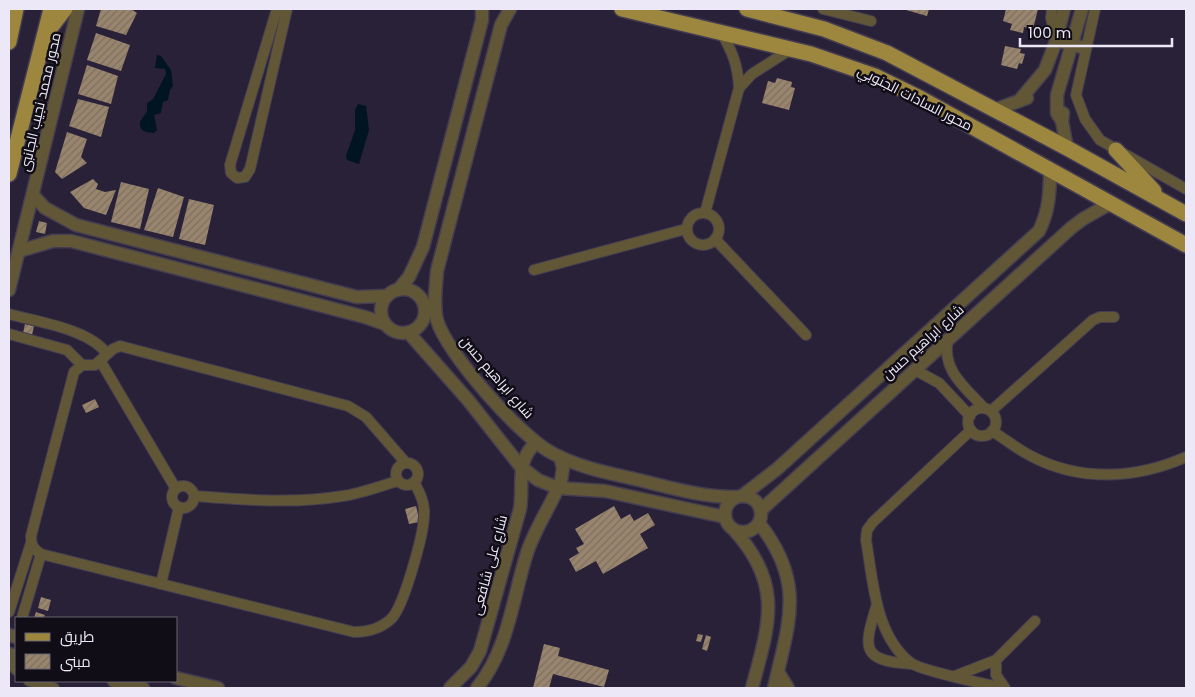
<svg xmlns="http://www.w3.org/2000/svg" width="1195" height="697" viewBox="0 0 1195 697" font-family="Poppins,Cairo,sans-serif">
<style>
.water{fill:#001422}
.building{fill:url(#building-hatch)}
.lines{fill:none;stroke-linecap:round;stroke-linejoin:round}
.minor-casing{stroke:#443d52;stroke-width:12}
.tertiary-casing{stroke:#443d52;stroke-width:15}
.primary-casing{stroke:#443d52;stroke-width:18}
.minor{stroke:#615736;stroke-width:10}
.tertiary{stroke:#615736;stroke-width:12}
.primary{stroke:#9d873e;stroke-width:15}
.labels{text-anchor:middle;stroke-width:5;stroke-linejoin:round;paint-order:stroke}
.street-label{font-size:14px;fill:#ede8f7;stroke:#100d16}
</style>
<defs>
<pattern id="building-hatch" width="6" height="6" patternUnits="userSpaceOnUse" patternTransform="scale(1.25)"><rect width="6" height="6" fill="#99856e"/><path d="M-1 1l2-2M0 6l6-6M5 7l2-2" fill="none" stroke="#7c6f61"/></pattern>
</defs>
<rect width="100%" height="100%" fill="#292137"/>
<g class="water">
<path d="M157,55l4,1 10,14 2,16 -3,4 -2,10 -5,2 -2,11 -7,2 3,15 -3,3c-8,-1 -15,-1 -14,-11l7,-11v-8l6,-4 13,-25 -1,-5 -10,-1z"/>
<polygon points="358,104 366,106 369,130 359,164 347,160 346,156 355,130 355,110"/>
</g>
<g class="building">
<polygon points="101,9 131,9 137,13 126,35 96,26"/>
<polygon points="906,9 929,9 927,16 906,10"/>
<polygon points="1006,9 1038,9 1033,29 1024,27 1023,33 1010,30 1012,24 1003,21"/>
<polygon points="96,33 130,45 121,71 87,60"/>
<polygon points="1005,46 1021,49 1020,53 1025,54 1022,64 1019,63 1017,69 1001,65"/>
<polygon points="87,65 118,76 111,104 78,94"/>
<polygon points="777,78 792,82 791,87 795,88 789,110 762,103 768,81 775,83"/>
<polygon points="78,99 109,107 101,137 69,126"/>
<polygon points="67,132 87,139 81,157 87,163 62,179 55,172"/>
<polygon points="93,179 98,184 96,189 105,192 116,190 106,215 84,208 70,192"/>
<polygon points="121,182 149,189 140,229 111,222"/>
<polygon points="158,188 184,197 173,237 144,230"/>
<polygon points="189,199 214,205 205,245 179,239"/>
<polygon points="39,221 47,223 45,234 36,232"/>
<polygon points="25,324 34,326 32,335 23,333"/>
<polygon points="95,399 99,407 86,413 82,405"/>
<polygon points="416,506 420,522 409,524 405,509"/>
<polygon points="614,506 621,519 630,514 634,521 648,513 655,525 640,534 648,548 603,574 596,561 576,572 569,559 579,553 576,548 584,544 575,529"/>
<polygon points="41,597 51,600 48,611 38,608"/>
<polygon points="36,612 45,615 44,618 34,618"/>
<polygon points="698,634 703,635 701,642 696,641"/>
<polygon points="706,635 711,637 707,651 702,649"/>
<polygon points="544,644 560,648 558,656 609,670 604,687 553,674 549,688 533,688"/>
</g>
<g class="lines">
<defs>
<g id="minor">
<polyline points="277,9 230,165 231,173 237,178 245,177 250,169 287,9"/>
<polyline points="823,9 871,21"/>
<polyline points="1052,9 1051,18 1056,40"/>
<polyline points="1095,9 1076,95 1085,119 1100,140 1186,189"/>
<polyline points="739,88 752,74 791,49"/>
<circle cx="703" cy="229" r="16"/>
<path d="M705,213l34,-125c-1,-23 -7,-37 -18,-56"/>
<polyline points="715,239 806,335"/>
<polyline points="534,270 686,229"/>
<path d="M9,314c28,8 81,15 98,40"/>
<polyline points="9,334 67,350 82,365"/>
<path d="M948,340c-7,30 18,48 36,68"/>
<polyline points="101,362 176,489"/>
<polyline points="915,370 939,383 970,416"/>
<circle cx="982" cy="422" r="14"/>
<polyline points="991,411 1093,320 1100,317 1114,317"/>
<path d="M971,430l-98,92 -6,8 -1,10c7,40 9,96 45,123 10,8 75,21 92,25"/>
<path d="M992,431c13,8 25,18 39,25 49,26 105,23 155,1"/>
<path d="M406,463l-40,-46 -18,-11 -228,-60 -7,3 -18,16h-13l-8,7 -43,164c0,9 2,13 10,18l313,78c14,0 27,-3 38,-14 12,-13 32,-84 32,-103 1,-12 -4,-22 -10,-33"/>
<circle cx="407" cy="474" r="11"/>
<circle cx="183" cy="497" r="11"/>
<path d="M194,496c50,4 99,8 149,0 19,-3 37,-10 55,-15"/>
<polyline points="161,584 179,507"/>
<path d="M877,604c-13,43 -18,57 35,60"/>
<polyline points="9,612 31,543"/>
<polyline points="22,618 41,554"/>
<polyline points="9,660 16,670"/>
<polyline points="996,660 996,675 1005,688"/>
<polyline points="955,676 996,660 1035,621"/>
<polyline points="29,681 54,688"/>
</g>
<g id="tertiary">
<path d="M510,9l-9,16 -64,246c-1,16 -4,33 0,49 9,33 85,118 115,133 28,15 57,20 87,27 32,8 63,17 97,17"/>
<polyline points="1065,43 1085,48"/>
<polyline points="1019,101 1045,70 1055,44 1064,9"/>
<polyline points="994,110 1027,98"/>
<polyline points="1063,113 1062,121 1067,148"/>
<polyline points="1062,121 1057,113 1057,95 1082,9"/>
<polyline points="33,195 45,208 76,225 357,297 386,296"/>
<polyline points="19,251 53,241 71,241 365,317 385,324"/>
<circle cx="403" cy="311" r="22"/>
<polyline points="9,290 78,9"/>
<polyline points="398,290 409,277 423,247 482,20 482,9"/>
<polyline points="408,332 468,400 521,467 538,480 558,488 605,491 725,517"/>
<circle cx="743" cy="514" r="18"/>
<path d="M742,496l35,-27 262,-238c10,-20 11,-39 11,-61"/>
<polyline points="761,510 1071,228 1083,219 1111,203"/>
<path d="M759,523c47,60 30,98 15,165"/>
<path d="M734,530c50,55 35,94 18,158"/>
<polyline points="9,635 16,637"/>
<polyline points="9,654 16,656"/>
<polyline points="778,672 788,688"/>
<polyline points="176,678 218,688"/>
<polyline points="114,681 143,688"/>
<path d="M450,688l21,-21 9,-16 40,-142c4,-25 -5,-48 16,-66"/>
<path d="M477,688c32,-40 35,-88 50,-135 8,-25 24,-47 34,-72l2,-13 -3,-11"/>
</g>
<g id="primary">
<polyline points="622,9 811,54 875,76 920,98 1186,245"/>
<polyline points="747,9 824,29 887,53 1067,148 1186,214"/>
<polyline points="48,31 65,9"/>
<polyline points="9,42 16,9"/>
<polyline points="1116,150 1154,191"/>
<polyline points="9,174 51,9"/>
</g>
</defs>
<use href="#minor" class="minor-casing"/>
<use href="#tertiary" class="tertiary-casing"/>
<use href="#primary" class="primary-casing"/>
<use href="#minor" class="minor"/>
<use href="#tertiary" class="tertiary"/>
<use href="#primary" class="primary"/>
</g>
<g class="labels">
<g class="street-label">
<text transform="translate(915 98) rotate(27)" y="5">محور السادات الجنوبي</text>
<text transform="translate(40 102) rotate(-77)" y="5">محور محمد نجيب الجانبى</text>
<text transform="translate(923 342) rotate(-42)" y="5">شارع ابراهيم حسن</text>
<text transform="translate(497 377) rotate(49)" y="5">شارع ابراهيم حسن</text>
<text transform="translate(489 565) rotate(-75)" y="5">شارع على شافعى</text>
</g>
</g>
<rect width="1195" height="697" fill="none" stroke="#ede8f7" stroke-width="20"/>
<rect x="15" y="617" width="162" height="65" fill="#100d16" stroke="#686570"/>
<rect x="25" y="633" width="25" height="8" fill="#9d873e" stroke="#686570"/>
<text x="60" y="642" font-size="15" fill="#ede8f7">طريق</text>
<rect x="25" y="654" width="25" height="15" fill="url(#building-hatch)" stroke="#686570"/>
<text x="60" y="667" font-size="15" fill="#ede8f7">مبنى</text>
<path d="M1020 38v8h152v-8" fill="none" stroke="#ede8f7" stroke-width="2.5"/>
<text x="1028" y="38" font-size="15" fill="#ede8f7" stroke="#100d16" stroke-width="4" paint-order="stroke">100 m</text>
</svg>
